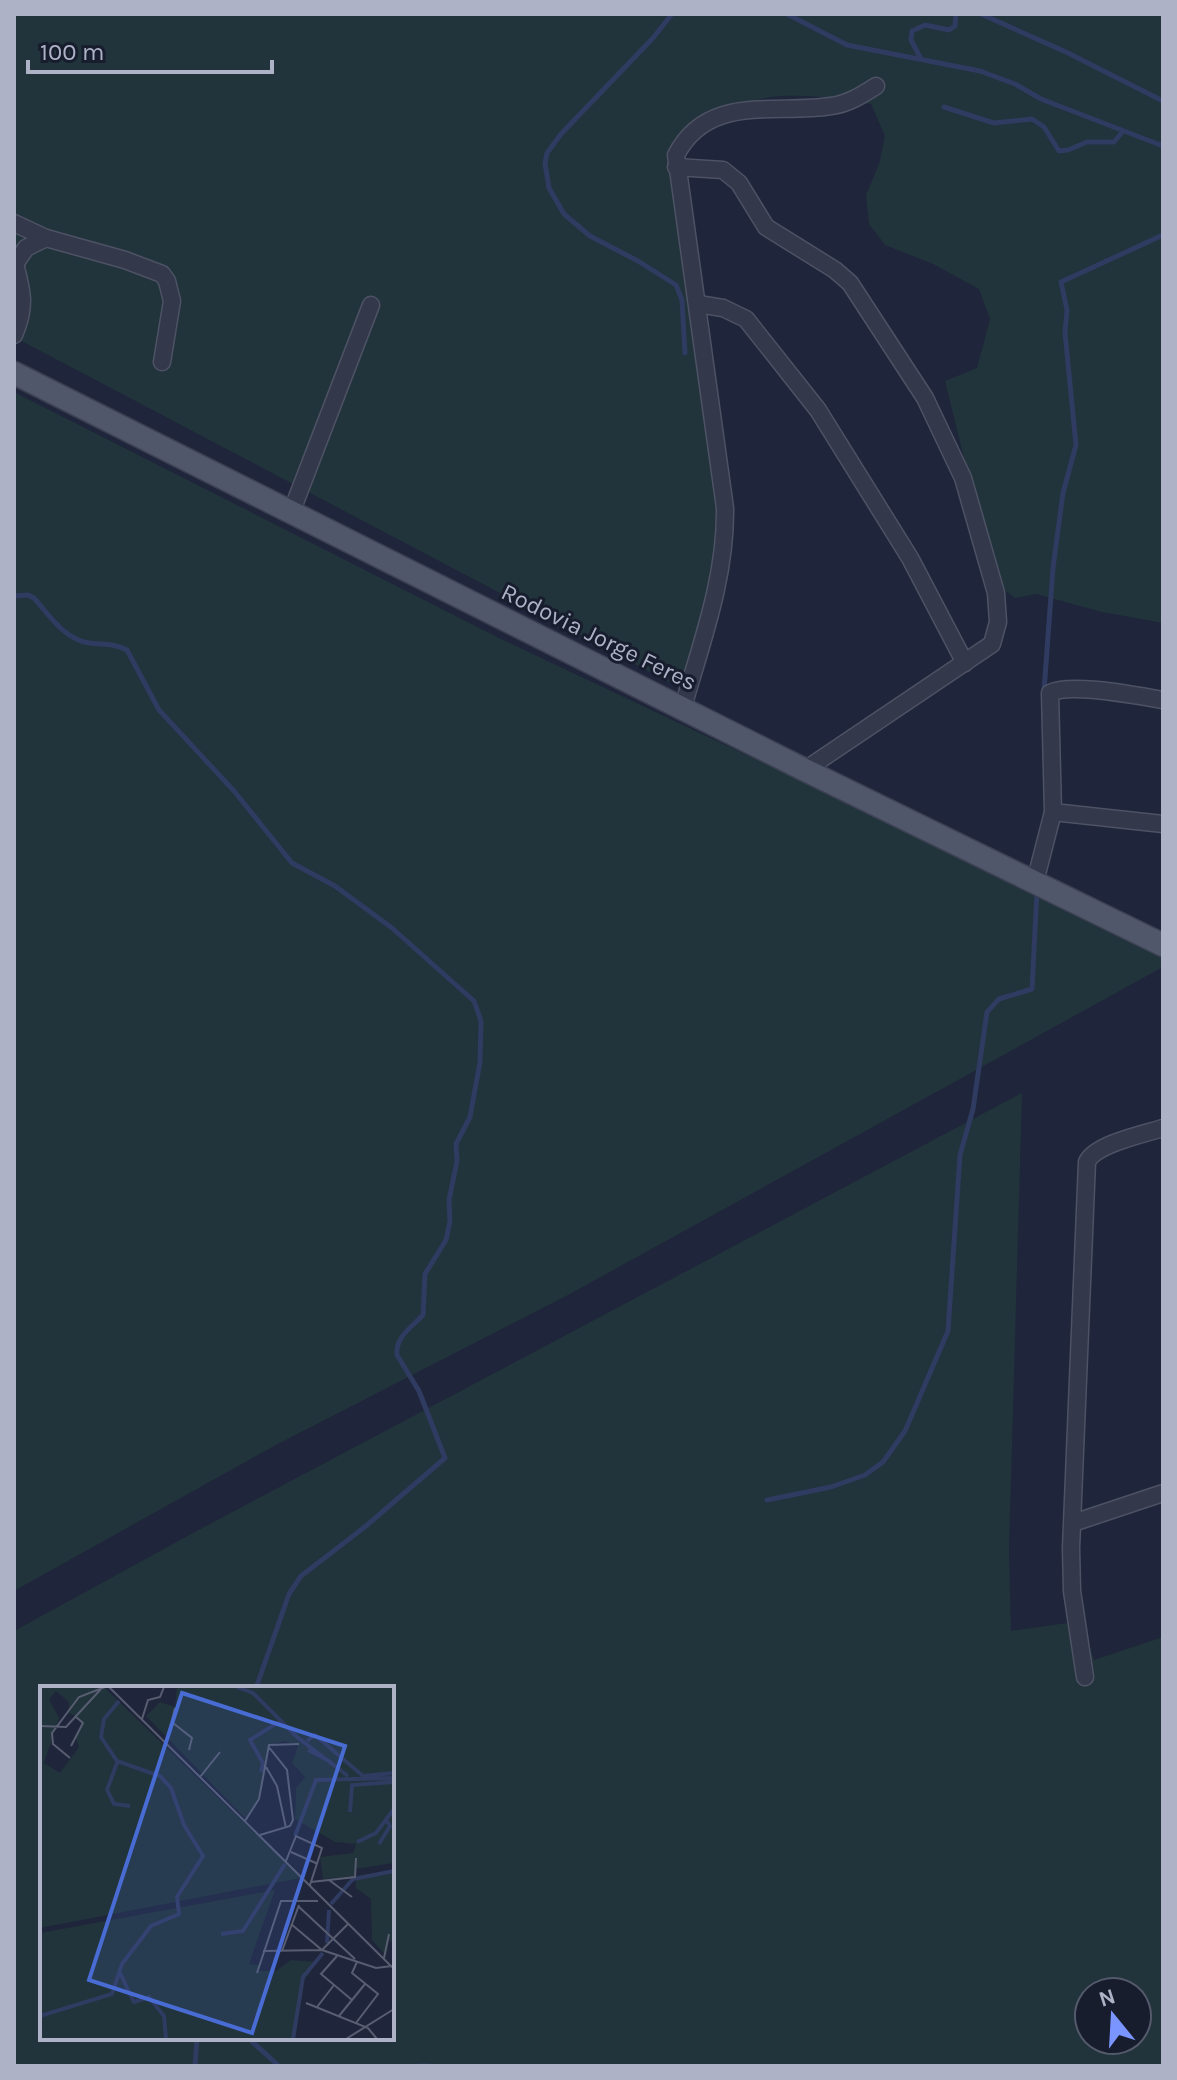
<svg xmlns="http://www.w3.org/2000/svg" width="1177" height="2080" viewBox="0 0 1177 2080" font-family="Karla,sans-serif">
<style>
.green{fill:#21333b;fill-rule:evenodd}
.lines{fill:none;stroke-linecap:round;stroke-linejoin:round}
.stream{stroke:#2f3b60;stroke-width:5}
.minor-casing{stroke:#4d5264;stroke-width:19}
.major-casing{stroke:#3c4153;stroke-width:25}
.minor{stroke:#33384a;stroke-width:16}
.major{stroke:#50576a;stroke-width:22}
.labels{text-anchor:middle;stroke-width:6;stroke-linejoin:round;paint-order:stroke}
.street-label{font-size:24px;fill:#adb2c6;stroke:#181d2e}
.inset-river{fill:none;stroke:#2f3b60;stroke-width:4}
.inset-road{fill:none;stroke:#585d72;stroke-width:2}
.view{fill:#486cd3;fill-opacity:0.15;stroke:#486cd3;stroke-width:4}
.inset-edge{fill:none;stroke:#adb2c6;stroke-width:4}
</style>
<rect width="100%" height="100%" fill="#1f253a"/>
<g class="green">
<path d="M14,14h1149v609l-61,-11 -66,-18 -21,4 -11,-8 -15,-30 -44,-179 32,-13 13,-49 -11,-30 -46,-25 -48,-19 -16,-21 -3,-29 13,-31 6,-28 -14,-32c-32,-5 -68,-11 -100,-7 -33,5 -74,25 -85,58 -2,7 -1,17 -2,25l38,300 -1,77 -37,133 -670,-353z"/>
<polygon points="14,392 503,640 1058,902 1163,956 1163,967 568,1295 274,1446 14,1591"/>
<path d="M1022,1093l-13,457 2,81 70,-10 13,39 69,-23v429h-1149v-435l179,-98zM42,1688h350v350h-350zM1089,1992h48v48h-48z"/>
</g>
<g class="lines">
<g class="stream">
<polyline points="672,14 653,38 561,134 547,153 545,163 549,188 564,214 590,236 638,261 676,285 682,300 685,353"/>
<polyline points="787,14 847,45 980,71 1015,84 1041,99 1163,146"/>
<polyline points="981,14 1066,52 1163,101"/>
<polyline points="921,59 911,40 912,31 925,25 949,30 955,26 956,14"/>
<polyline points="944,107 994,123 1032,119 1044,127 1059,151 1068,150 1087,142 1114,142 1123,131"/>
<path d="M14,596l14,-1 6,3c15,17 30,41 55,45 13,2 26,0 38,7l32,60 75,81 58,72 43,23 57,42 82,73 7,20 -1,41 -10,55 -14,27 1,17 -8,39 1,21 -4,19 -21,34 -2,41c-11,12 -28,22 -26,40l22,36 26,67 -79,68 -65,50 -12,18 -33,94"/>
<polyline points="1044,691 1053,568 1063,493 1076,445 1065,333 1067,310 1061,282 1163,235"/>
<polyline points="767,1500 831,1487 865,1475 883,1462 905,1431 948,1331 960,1155 973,1109 987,1012 999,999 1032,989 1037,892"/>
<polyline points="248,2038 279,2066"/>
<polyline points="195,2066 197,2038"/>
<polyline points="419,2066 429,2066"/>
</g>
<defs>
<g id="minor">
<polyline points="676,167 723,170 739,183 766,227 835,270 850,283 925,398 963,478 996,593 998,622 992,644 805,770"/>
<polyline points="14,223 46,238 125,260 162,274 167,281 172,301 162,362"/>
<path d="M14,260c8,31 13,45 0,75"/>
<polyline points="15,264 26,248 46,238"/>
<polyline points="698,304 723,308 746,319 818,410 910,558 965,663"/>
<polyline points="291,513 371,305"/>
<path d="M683,707c19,-66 43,-130 42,-199l-49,-353c32,-62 100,-40 155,-49 17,-2 31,-11 45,-20"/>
<polyline points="1053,812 1163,824"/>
<path d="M1035,882l18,-70 -3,-119c20,-11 89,3 113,7"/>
<polyline points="1073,1523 1163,1493"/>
<path d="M1085,1677l-13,-86 -1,-43 16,-386c8,-18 57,-28 76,-34"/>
</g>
<polyline id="major" points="14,373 805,770 1163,945"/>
</defs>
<use href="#minor" class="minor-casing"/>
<use href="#major" class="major-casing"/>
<use href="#minor" class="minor"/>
<use href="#major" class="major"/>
</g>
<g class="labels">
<g class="street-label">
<text transform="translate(599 637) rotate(26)" y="8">Rodovia Jorge Feres</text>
</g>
</g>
<g transform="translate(40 1686)">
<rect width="354" height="354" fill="#1f253a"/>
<path d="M0,1h64l197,191 -261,50zM16,5l13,11v11l13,8 -6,17 3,9 -19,26 -16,-10 15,-45 -10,-19zM137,1h217v176l-39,6v7l-32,3 -3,-22 33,-4 3,-9 -21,-2 -40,-23 1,-31 9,-11 -13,-14 6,-17 -14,-5 -14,4 -11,53 -13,21 -100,-103 14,-14 15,5zM354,184v72l-5,-1 -3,15 -14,-16 -1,-41 -15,-11v-12zM235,204l-26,74 10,1v6h17l15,-11 26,2 -14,20 -8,57h-255v-106z" fill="#21333b" fill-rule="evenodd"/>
<path class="inset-river" d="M197,1l16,6 44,44 51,39M267,55l8,-6 48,41 31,-3M268,64l23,12M77,77l-10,27 7,14 16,2M221,86l2,-9 -13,-23 32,-20M310,126l2,-27 42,-3M255,150l21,-56 78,-2M317,156l19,-9 18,-24M339,158l11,-18 -4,-6M291,218l22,-25 41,-8M181,248l22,-3 42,-67M287,257l2,-33M80,287l14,29 15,-5 15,19 2,23M0,330l72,-22 10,-30 29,-38 28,-12 -2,-17 26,-41 -19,-31 -13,-37 -11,-12 -43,-15 -16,-24 3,-18 15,-18M253,353l10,-62 20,-24"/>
<path class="inset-road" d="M69,1l285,282M102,33l6,-19 12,-3 4,-10M133,37l19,15 -3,12M0,40l26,1 35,-38M126,57l9,-35M31,60l12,-23 -7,-6M30,72l-17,-14 -1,-11 27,-36 26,-10M226,81l11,19 9,42M160,91l20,-25M205,135l14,-22 10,-54 30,-1M220,149l30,-9 3,-6 -6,-50 -19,-24M251,166l27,12M246,175l10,-25 26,12 -12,37M289,194l23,17M271,196l44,-5 1,-19M258,220l57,53M251,238l31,26 54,18 16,-2M223,265l59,-1 27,-27M242,265l17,-46M297,270l-16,18 31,26M344,272l5,-24M217,287l24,-72h37M266,317l62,25 9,11M277,321l17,-22M299,330l26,-32M316,337l22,-29 -26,-21 5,-11M306,353l48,-30"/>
<path class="view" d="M142,7l163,53 -93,287 -163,-53z"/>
<rect width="354" height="354" class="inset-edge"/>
</g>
<rect width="1177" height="2080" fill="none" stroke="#adb2c6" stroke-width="32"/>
<g transform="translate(1113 2016) rotate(342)"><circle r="38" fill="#181d2e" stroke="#54596b" stroke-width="2"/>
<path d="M0-6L14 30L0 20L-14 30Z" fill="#7a95ff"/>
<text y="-12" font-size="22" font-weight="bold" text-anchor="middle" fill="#adb2c6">N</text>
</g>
<path d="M28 60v12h244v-12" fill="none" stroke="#adb2c6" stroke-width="4"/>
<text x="40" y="60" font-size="24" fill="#adb2c6" stroke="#181d2e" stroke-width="6" paint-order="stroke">100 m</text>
</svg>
